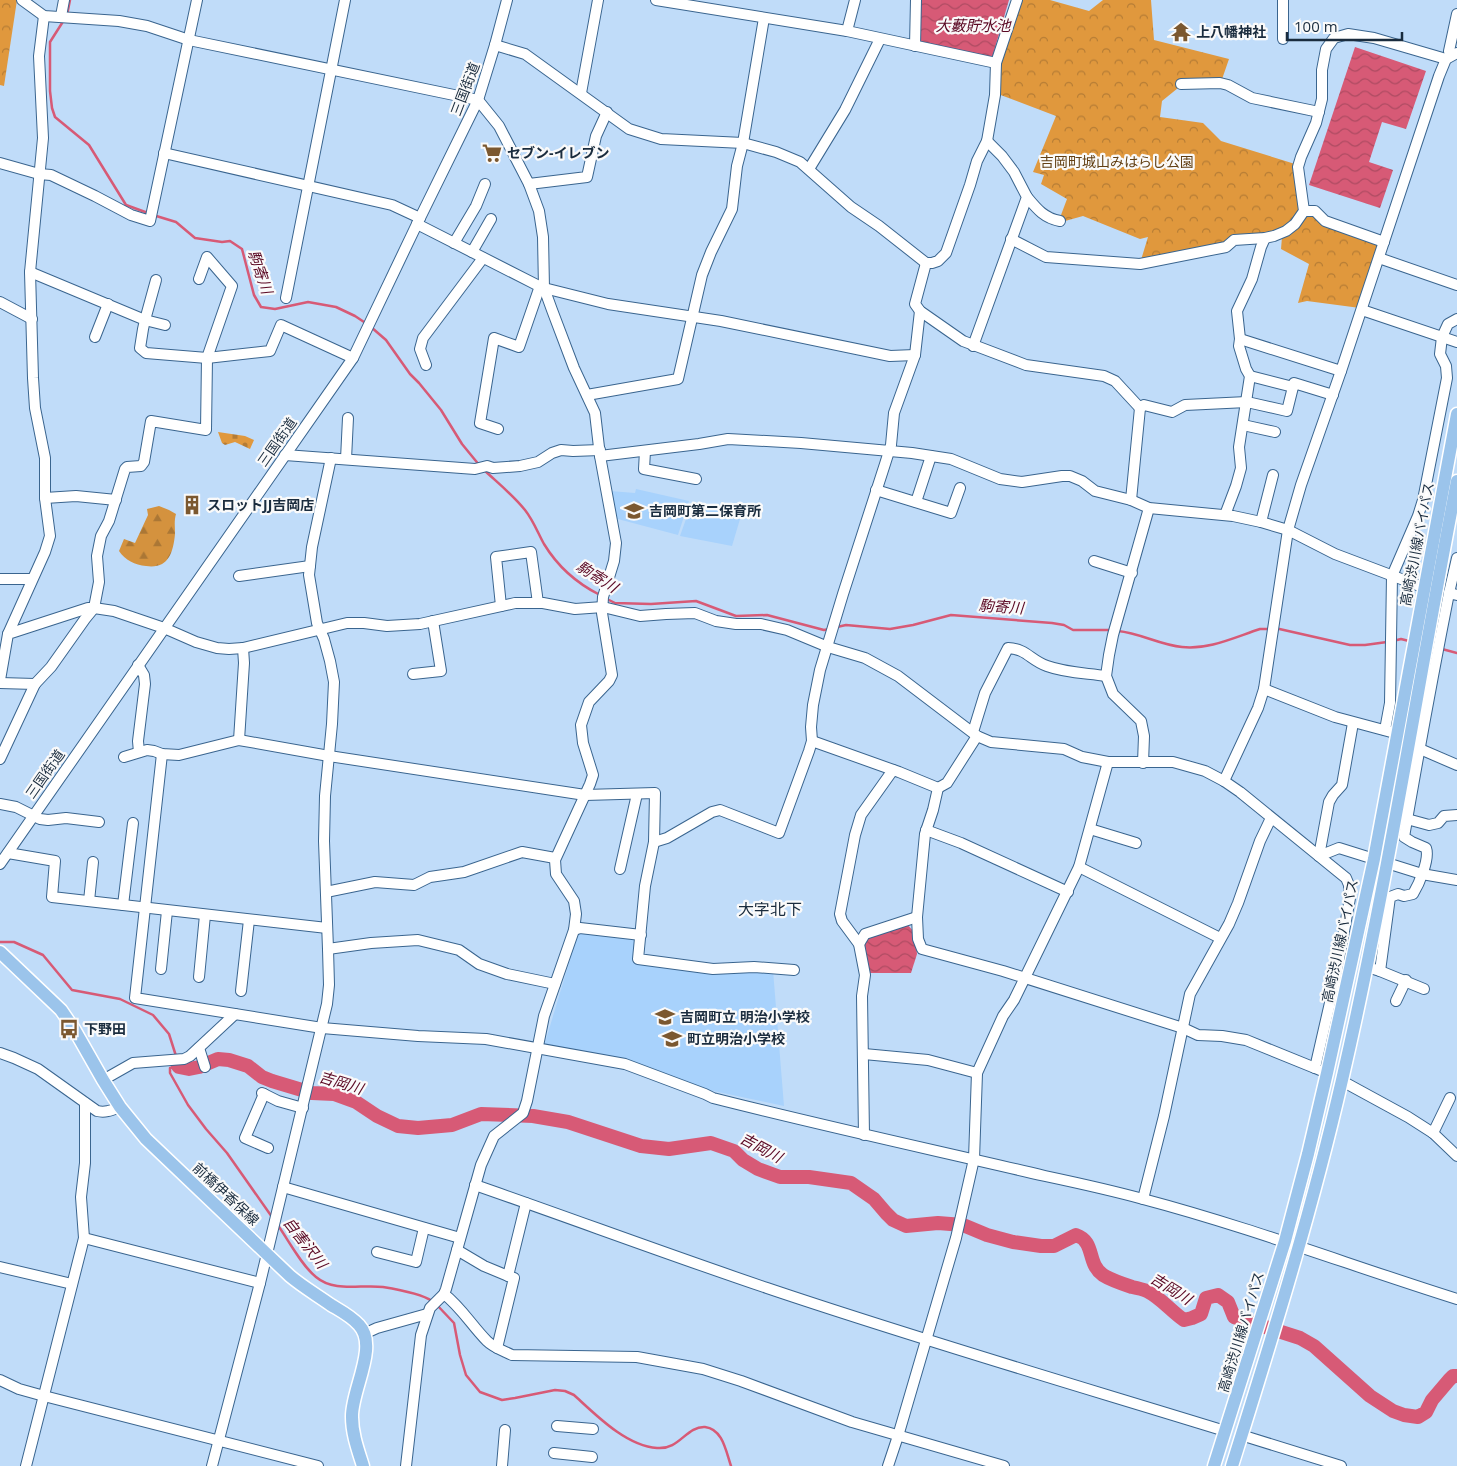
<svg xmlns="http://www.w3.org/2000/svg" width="1457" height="1466" viewBox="0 0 1457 1466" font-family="'Open Sans','Noto Sans JP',sans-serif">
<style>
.built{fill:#a8d2fc}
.forest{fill:url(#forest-firs)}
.cemetery{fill:url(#cemetery-stones)}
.park{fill:url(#park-crowns)}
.water{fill:url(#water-waves)}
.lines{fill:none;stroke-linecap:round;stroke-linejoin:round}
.stream{stroke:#d75a76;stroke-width:2.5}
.river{stroke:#d75a76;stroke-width:14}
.minor-casing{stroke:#3a658f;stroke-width:12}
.major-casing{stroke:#fff;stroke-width:15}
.minor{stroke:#fff;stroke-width:10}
.major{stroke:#9bc4eb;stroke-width:12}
.labels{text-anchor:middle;stroke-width:4.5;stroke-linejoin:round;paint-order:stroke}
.poi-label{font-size:14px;font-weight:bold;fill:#1a2c3e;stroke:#fafafa;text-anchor:start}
.street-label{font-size:14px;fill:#1a2c3e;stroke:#fafafa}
.park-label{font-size:14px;fill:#634014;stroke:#fafafa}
.water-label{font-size:15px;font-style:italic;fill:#5a0823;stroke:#fafafa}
.quarter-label{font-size:16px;fill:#1a2c3e;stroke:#fafafa}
</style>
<defs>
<pattern id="forest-firs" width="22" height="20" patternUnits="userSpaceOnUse" patternTransform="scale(1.25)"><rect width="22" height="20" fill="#d4923e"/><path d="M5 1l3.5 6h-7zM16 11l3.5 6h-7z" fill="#ab7735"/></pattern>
<pattern id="cemetery-stones" width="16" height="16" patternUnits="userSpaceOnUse" patternTransform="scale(1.25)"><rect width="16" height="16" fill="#e0983d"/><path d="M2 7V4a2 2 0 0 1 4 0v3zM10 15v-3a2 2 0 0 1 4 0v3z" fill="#b57c35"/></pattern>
<pattern id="park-crowns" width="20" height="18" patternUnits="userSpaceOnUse" patternTransform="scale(1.25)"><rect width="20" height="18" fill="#e0983d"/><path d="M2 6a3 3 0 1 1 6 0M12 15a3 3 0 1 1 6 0" fill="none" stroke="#b57c35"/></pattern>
<pattern id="water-waves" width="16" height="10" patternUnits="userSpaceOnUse" patternTransform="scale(1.25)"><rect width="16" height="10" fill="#d75a76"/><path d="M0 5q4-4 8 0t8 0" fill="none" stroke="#ae4b62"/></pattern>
</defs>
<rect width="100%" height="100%" fill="#c0dcf9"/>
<g class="built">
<polygon points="636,489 689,501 678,535 614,518 610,491 635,493"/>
<polygon points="692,502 743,509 732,546 680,536"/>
<polygon points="578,933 636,939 632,962 717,974 773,970 784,1106 704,1089 621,1058 544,1046"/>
</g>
<path class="forest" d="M159,506l10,4 7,4c-2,7 -1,13 -1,20 -2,20 -7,35 -29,32 -11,-1 -21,-6 -27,-15l5,-12 11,4 13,-28 -1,-6z"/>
<polygon class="cemetery" points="218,432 245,436 254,440 250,449 235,442 225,445 222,443"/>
<g class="park">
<polygon points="0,0 17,0 4,86 0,85"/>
<polygon points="1021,0 1050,0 1089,11 1103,0 1151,0 1154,40 1229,59 1220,85 1178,88 1162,101 1160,117 1203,123 1221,141 1295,164 1302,210 1382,243 1360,308 1307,301 1298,303 1309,264 1281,249 1282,237 1226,245 1141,260 1148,237 1140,239 1083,216 1058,223 1067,199 1041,184 1044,175 1033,172 1056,116 998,94 1001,63"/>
</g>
<g class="water">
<polygon points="920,0 1009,0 992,58 919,41"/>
<polygon points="1355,47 1426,71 1406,129 1382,122 1369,162 1393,170 1380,208 1309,185"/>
<polygon points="906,923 915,933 917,954 911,973 868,973 862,942 867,936"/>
</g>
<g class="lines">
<g class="stream">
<polyline points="67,15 70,0"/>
<polyline points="64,20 50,42 50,91 52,108 55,117 89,145 126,205 148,213"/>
<polyline points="153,215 176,222 195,238 222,242 230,241 242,249 254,295 261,307 275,309 308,302 336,307 355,316 367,324"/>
<polyline points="371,327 386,340 410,374 419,383 441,410 462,444 480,466"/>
<path d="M484,470c14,13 29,25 41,40 8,10 13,23 19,34 14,23 32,39 56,51"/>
<polyline points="605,598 615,603 651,604 696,601 736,616 767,615 824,630 829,629"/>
<polyline points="837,627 846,625 890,629 913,625 951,615 1052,623 1064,625 1073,630 1112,630"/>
<polyline points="1275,628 1350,645 1365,645 1387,642"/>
<path d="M1118,631c22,2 42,14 64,16 27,3 53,-10 78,-18h9"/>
<polyline points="1393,641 1401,639 1409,641"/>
<polyline points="1442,649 1457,653"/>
<polyline points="0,942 14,942 43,955 72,990 120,999 153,1015 169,1034 176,1056"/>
<polyline points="177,1062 178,1066 170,1068 170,1073 188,1105 206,1129 227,1153 272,1217"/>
<path d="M277,1224c11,15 24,41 39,53 19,16 45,7 67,10 12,2 39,7 49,14"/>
<path d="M436,1304l18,19 6,32 6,20 14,17 22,8 13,-2 40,-8 10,1 9,4c22,20 52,51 83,53 23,2 29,-22 48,-21 18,2 21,25 26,39"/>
</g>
<path class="river" d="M178,1066l1,1 10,2 10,-2 19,-8 11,1 19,6 14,11 10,4 40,12 22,1 22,8 21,14 21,10 20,2 34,-3 29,-11 52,2 35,6 73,24 28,3 42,-6 23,8 9,9 15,9 22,8h29l42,6 23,16 12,14 7,7 13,6 32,-3 25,2 24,10 26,7 28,4h13l22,-11c20,7 10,28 27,40 8,5 20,9 29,12 5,1 10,2 15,4 14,7 24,20 37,29l8,-2 9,-4 5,-16 12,-3 10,7 6,15 66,21 14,8 56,50 23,15 11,4 14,2 8,-5 6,-12 17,-20 4,-4h4"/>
<defs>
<g id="minor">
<polyline points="22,0 44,16 119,21 147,26 189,40 478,100 499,126 529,184 539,211 543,237 544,288 552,310 574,368 595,413 600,456 616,543 614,561 603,597 602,613 612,675 609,681 589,702 581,725 583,743 593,775 590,784 555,860 556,874 574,901 576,914 574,930 544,1016 527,1101 523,1113 494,1136 481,1165 446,1289 444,1294 430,1308 421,1335 406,1466"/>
<polyline points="656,0 847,31 996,63"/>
<polyline points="61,16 64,0"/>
<polyline points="847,31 855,0"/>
<polyline points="1283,39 1283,0"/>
<polyline points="495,45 525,54 629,129 661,139 743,143 776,152 800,162 851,207 879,226 926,263 932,263 938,261 946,253 970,185 977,161 987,141 995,95 996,63 1017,0"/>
<polyline points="915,46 916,0"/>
<polyline points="1450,56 1449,51 1457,14"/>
<polyline points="1181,84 1220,83 1228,85 1252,98 1319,112"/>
<polyline points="581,93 598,0"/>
<polyline points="164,153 392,205 420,218"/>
<polyline points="0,163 39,174 51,175 95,196 131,215 150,221 197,0"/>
<polyline points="809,169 845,110 880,39"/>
<polyline points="529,184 587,177 596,136 607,112"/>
<path d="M1027,197c10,12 17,21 33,24"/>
<polyline points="1304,211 1315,211 1325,221 1384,242"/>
<polyline points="417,224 537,285 544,288 608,304 721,321 890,356 915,355"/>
<polyline points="1011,239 1046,257 1140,264 1226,247 1234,240 1265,238 1274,236 1286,231 1295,224 1304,211 1298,167 1301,157 1316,123 1322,99 1322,70 1326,49 1334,38 1348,34 1374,38 1446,59"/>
<polyline points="454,243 476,206 485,184"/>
<polyline points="472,252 491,219"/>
<polyline points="1379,258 1457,285"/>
<polyline points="926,263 915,304 920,311 963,341 1026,365 1104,376 1115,381 1140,408 1144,405 1172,412 1185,405 1247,402 1287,411 1294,383 1333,395"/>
<polyline points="30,272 145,320 143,329 140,348 146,353 207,358 270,351 281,325 353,358"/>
<polyline points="156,280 145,320 165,325"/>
<polyline points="286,298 345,0"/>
<polyline points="0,302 32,319"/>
<polyline points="1362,310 1457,342"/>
<polyline points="95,337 108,304"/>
<polyline points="1240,339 1341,371"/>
<polyline points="973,346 1027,197 1014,172 1002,156 987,141"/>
<polyline points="426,365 420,349 423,338 483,258"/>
<polyline points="1250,376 1293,387"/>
<polyline points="587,395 678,379 702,275 711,252 732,209 737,166 743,143 764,18"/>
<polyline points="1243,425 1275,432"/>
<polyline points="498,429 480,423 494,338 519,347 539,289 544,288"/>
<polyline points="645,451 644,469 696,479"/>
<polyline points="285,455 475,469 487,466 493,468 520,466 538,462 552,453 561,450 573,451 600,450"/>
<polyline points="600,456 699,444 728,439 801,443 912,453 951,459 1000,479 1022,482 1062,476 1070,476 1082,481 1095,491 1131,500 1149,508 1233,516 1261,522 1288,530 1335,554 1425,588"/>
<polyline points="346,459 348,418"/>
<polyline points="876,490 951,513 960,488"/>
<polyline points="45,498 76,496 116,500"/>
<polyline points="1131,500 1140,408"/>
<polyline points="916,502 931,456"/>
<polyline points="1225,515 1236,486 1241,468 1239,447 1250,376 1246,369 1239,346 1240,339 1237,311 1252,279 1261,247 1265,238"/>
<polyline points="1261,522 1273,475"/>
<polyline points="1094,561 1132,573"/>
<polyline points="239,576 310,566"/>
<polyline points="0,579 32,579"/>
<polyline points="1449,593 1457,558"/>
<polyline points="501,606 496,557 531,552 538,603"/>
<polyline points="8,634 45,552 50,536 45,498 45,458 35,408 33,378 30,272 43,138 39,56 44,16"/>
<polyline points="138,665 144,675 145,684 138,741 139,752"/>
<polyline points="413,674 441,671 433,621"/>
<polyline points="0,680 8,634 88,608 94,608 114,611 164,628 196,642 217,648 229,649 243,648 347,623 364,623 387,626 420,624 515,603 543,603 575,609 603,607 640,616 666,614 695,613 716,621 736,624 761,624 787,630 828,647 865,658 898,676 977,736 991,742 1064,749 1082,757 1108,762 1173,762 1205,771 1224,781 1240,792 1346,878 1349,885 1350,898 1335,981 1315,1068 1327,1073"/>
<polyline points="0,683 35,684"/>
<polyline points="1264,689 1335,717 1391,732"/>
<polyline points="1385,730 1390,703 1392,576 1418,516 1423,500 1447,378 1446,366 1440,354 1442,337 1448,324 1457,319"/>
<path d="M973,732l12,-39 23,-45c19,1 22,12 39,18 19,7 39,7 59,10"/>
<polyline points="239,740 244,663 243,648"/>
<polyline points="812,741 899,772 938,788 933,810 925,834 917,917 918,939 922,949 1003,971 1183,1028 1198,1035 1222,1036 1246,1040 1315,1068"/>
<polyline points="1420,749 1457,765"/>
<path d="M162,754l-27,244 187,30 96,8 68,3 139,25 80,30 8,4c110,28 221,52 332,78 33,7 65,14 98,23 106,28 209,67 314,100"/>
<polyline points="124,757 147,750 154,751 162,754 179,755 239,740 329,756 585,795 655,793 654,842 645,886 638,959 713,969 754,967 794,970"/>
<polyline points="0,759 35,684 51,667 85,619 94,608 99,582 97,556 101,536 109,521 125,469 127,467 141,466 144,462 151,421 206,430 207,358 232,286 207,257 199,279"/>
<polyline points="1143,763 1144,736 1141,721 1113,694 1106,676 1109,655 1113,635 1149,508"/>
<polyline points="1224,781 1258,708 1264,689 1288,530 1301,485 1341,371 1439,76 1446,59 1457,53"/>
<polyline points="938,788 947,783 977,736"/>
<polyline points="0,804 16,807 40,819 48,820 66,818 99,822"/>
<polyline points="1407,819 1429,825 1438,823 1444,816 1457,815"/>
<polyline points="1090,829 1136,843"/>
<polyline points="926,830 961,843 1068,892"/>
<polyline points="654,842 667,838 712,812 720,810 779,833 809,751 812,741 811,727 813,705 820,670 843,594 885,464 891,445 894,413 915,355 920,311"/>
<polyline points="8,853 55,861 52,897 327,928"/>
<polyline points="1319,856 1339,848 1422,874 1457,880"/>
<polyline points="1319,856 1329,802 1333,795 1342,785 1353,723"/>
<polyline points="0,864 353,358 417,224 478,100 495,45 507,0"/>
<polyline points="1079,867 1220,938"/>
<polyline points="620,869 637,794"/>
<polyline points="326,892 375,882 414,885 430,877 464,872 522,852 555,858"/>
<polyline points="89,901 93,862"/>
<polyline points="123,905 133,823"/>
<polyline points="574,930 580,928 641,935"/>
<polyline points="859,944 865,934 917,917"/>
<polyline points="328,949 371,943 418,940 459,950 479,964 507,974 555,984"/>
<path d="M1367,967l13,4 10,-74 8,-3 6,2 9,-2c6,-10 17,-35 13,-46l-14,-6 -8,-5c14,-81 29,-163 45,-244l8,2"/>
<polyline points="161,969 167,911"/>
<polyline points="1380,971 1424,989"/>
<polyline points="199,977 205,915"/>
<polyline points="241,991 249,920"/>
<polyline points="1396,1001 1406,980"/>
<polyline points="199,1048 205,1067"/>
<path d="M0,1053l14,5 24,11 59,42c9,2 15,-1 23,-4"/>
<polyline points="864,1054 928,1060 977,1073"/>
<polyline points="103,1080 133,1063 184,1059 190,1056 235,1014"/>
<polyline points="1342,1081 1408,1117 1433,1133 1457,1156"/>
<polyline points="262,1093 278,1101 303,1108"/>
<polyline points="264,1094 245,1138 268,1148"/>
<polyline points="1433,1133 1450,1098"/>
<polyline points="864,1135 862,996 865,975 859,944 842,921 840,914 855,835 861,815 893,770"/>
<path d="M475,1185c98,34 194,70 292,103 151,51 305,96 458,143"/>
<polyline points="283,1187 460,1238"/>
<polyline points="1143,1199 1164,1116 1190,994 1229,924 1238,903 1260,841 1271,818"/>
<polyline points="84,1238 260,1283"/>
<polyline points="457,1250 484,1266 508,1276 526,1203"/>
<polyline points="377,1252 416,1262 424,1228"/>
<polyline points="0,1267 72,1284"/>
<path d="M444,1294c17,13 28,32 43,47 7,7 17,10 25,14l125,2 66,12 38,12 111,41 152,44"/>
<polyline points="366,1333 377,1328 427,1314"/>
<polyline points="497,1348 514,1278 508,1276"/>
<polyline points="0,1380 19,1389 44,1396 318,1466"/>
<polyline points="557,1426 593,1429"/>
<polyline points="1241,1435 1341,1466"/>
<polyline points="554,1453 592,1457"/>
<polyline points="26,1466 84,1238 81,1197 85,1163 85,1103"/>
<polyline points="212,1466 260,1283 327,1004 329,985 328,949 324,841 325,796 332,724 334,682 330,661 324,639 317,623 309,575 312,547 331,458"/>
<polyline points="502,1466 505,1430"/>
<polyline points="888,1466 898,1436 956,1238 974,1159 977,1073 1003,1016 1014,1000 1079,867 1108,762"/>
</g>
<g id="major">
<path d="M0,952l61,58 13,19 29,51 17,27 26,32 144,137c13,11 27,19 41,29 10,6 20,11 28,20 20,21 -8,66 -7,92 0,17 6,33 11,49"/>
<polyline points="1214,1466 1285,1241 1308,1154 1327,1073 1374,859 1457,414"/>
<path d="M1232,1466c40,-128 80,-255 110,-386 46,-198 76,-399 115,-599"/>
</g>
</defs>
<use href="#minor" class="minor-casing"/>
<use href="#major" class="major-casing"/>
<use href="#minor" class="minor"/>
<use href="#major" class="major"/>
</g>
<defs>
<symbol id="temple-bare" viewBox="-9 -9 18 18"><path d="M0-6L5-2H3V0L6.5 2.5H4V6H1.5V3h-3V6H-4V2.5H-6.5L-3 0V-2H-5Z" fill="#7b5830" stroke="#fafafa" stroke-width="2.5" paint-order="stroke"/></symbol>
<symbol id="supermarket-bare" viewBox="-9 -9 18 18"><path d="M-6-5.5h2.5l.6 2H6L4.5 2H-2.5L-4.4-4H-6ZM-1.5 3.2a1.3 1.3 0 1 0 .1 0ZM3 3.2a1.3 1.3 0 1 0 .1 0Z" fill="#7b5830" stroke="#fafafa" stroke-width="2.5" paint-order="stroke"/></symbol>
<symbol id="building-bare" viewBox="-9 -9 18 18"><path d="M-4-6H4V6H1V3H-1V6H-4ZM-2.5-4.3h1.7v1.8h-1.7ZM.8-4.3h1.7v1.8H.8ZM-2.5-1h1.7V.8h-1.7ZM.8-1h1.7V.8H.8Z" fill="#7b5830" stroke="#fafafa" stroke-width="2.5" paint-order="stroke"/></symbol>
<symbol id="school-bare" viewBox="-9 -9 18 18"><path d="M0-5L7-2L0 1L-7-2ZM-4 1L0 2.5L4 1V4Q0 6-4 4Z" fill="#7b5830" stroke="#fafafa" stroke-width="2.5" paint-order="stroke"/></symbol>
<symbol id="bus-bare" viewBox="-9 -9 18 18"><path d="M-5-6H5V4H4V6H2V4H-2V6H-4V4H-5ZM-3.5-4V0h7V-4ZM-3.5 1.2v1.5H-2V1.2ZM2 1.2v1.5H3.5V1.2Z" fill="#7b5830" stroke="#fafafa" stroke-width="2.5" paint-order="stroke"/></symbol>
</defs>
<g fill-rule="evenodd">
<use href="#temple-bare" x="1167" y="18" width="28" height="28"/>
<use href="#supermarket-bare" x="478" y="139" width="28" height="28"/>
<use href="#building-bare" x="178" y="491" width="28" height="28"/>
<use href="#school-bare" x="620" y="497" width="28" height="28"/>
<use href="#school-bare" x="651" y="1003" width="28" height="28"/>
<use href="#bus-bare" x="55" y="1015" width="28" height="28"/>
<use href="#school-bare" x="658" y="1025" width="28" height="28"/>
</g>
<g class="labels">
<g class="poi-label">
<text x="1196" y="37">上八幡神社</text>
<text x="507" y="158">セブン-イレブン</text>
<text x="207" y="510">スロットJJ吉岡店</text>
<text x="649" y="516">吉岡町第二保育所</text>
<text x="680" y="1022">吉岡町立 明治小学校</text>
<text x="84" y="1034">下野田</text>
<text x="687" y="1044">町立明治小学校</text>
</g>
<g class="street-label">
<text transform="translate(465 89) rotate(-69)" y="5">三国街道</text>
<text transform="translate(277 442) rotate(-55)" y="5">三国街道</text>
<text transform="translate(1417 544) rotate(-79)" y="5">高崎渋川線バイパス</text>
<text transform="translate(45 774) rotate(-55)" y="5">三国街道</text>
<text transform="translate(1340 941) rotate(-78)" y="5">高崎渋川線バイパス</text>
<text transform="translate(226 1194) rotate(43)" y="5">前橋伊香保線</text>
<text transform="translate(1241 1332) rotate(-73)" y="5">高崎渋川線バイパス</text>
</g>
<g class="park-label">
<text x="1117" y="167">吉岡町城山みはらし公園</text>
</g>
<g class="water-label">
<text x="973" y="31">大藪貯水池</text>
<text transform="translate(260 272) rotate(71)" y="5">駒寄川</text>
<text transform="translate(597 577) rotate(32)" y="5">駒寄川</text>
<text transform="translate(1001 607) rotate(4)" y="5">駒寄川</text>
<text transform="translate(341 1083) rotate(17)" y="5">吉岡川</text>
<text transform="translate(761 1148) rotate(28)" y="5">吉岡川</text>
<text transform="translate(305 1243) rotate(52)" y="5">自害沢川</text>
<text transform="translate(1171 1289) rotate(32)" y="5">吉岡川</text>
</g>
<g class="quarter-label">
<text x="770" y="915">大字北下</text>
</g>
</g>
<path d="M1287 32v8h115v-8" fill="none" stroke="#1a2c3e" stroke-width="2.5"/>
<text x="1294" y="32" font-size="15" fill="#1a2c3e" stroke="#fafafa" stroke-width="4" paint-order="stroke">100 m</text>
</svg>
